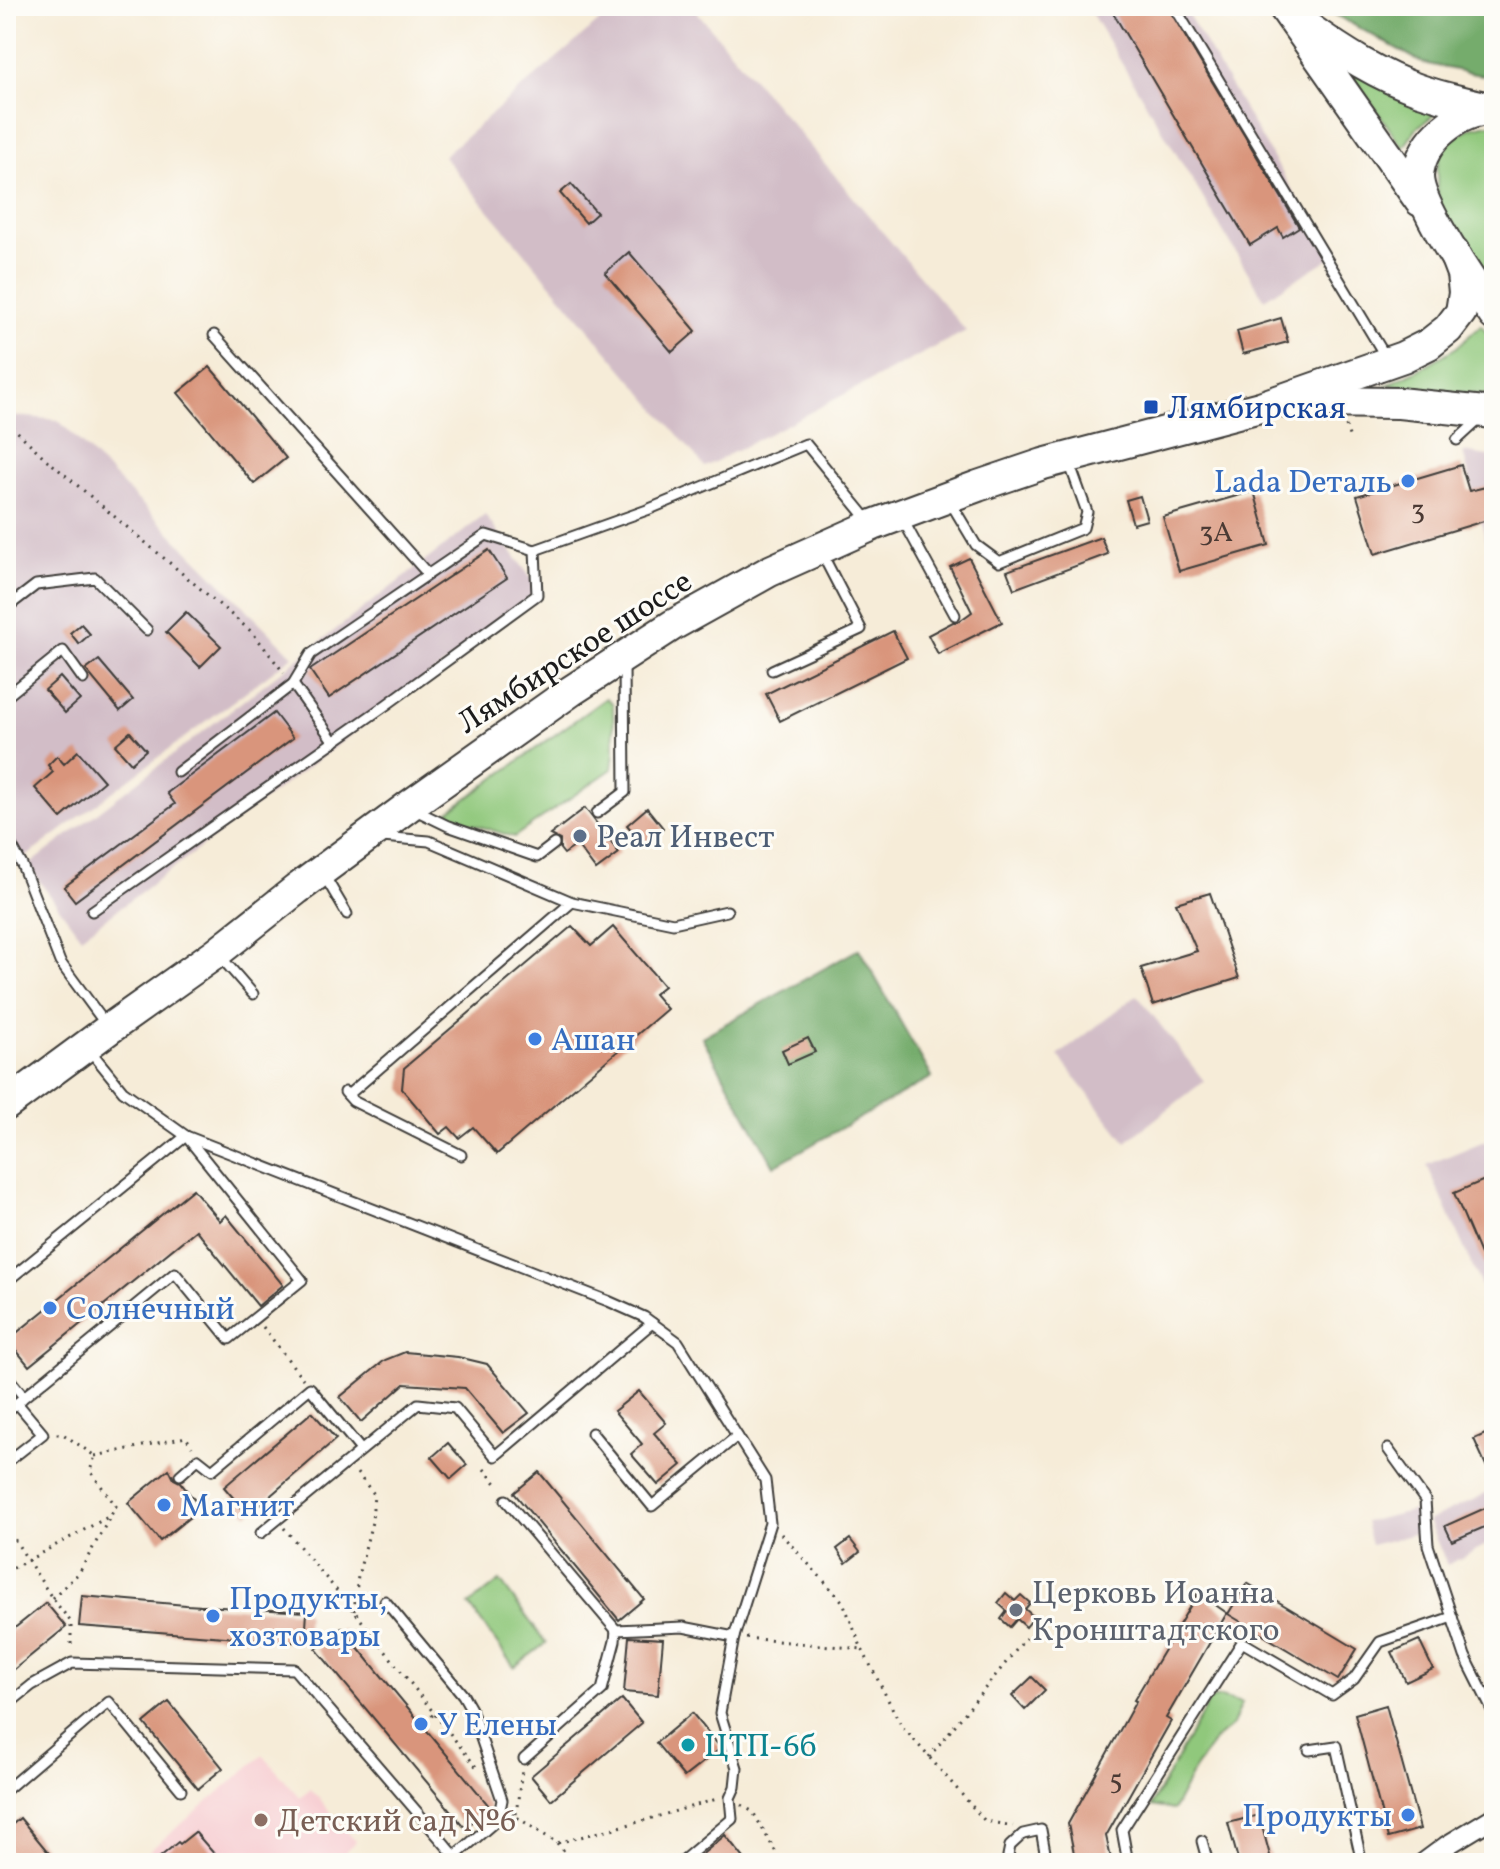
<svg xmlns="http://www.w3.org/2000/svg" width="1500" height="1869" viewBox="0 0 1500 1869" font-family="Vollkorn,serif">
<style>
.built{fill:#f7cfd3}
.industrial{fill:#d2bdc7}
.green{fill:#90c87c;stroke:#56724c;stroke-width:2}
.forest{fill:#74ac6c;stroke:#486444;stroke-width:2}
.building{fill:#d9957c}
.lines{fill:none;stroke-linecap:round;stroke-linejoin:round}
.lane-casing{stroke:#3d3b38;stroke-width:13}
.street-casing{stroke:#3d3b38;stroke-width:22}
.primary-casing{stroke:#3d3b38;stroke-width:34}
.path{stroke:#3d3b38;stroke-width:3;stroke-dasharray:2 6;stroke-linecap:butt}
.lane{stroke:#fff;stroke-width:9}
.street{stroke:#fff;stroke-width:18}
.primary{stroke:#fff;stroke-width:30}
.transit-dot{fill:#1a4fb4;stroke:#fdfcf7;stroke-width:3}
.shop-dot{fill:#3f7fe0;stroke:#fdfcf7;stroke-width:3}
.service-dot{fill:#5c6f8a;stroke:#fdfcf7;stroke-width:3}
.worship-dot{fill:#6b7280;stroke:#fdfcf7;stroke-width:3}
.culture-dot{fill:#0f9aa8;stroke:#fdfcf7;stroke-width:3}
.education-dot{fill:#8d6e63;stroke:#fdfcf7;stroke-width:3}
.labels{text-anchor:middle;stroke-width:6;stroke-linejoin:round;paint-order:stroke}
.number-label{font-size:28px;fill:#4b3a34}
.transit-label{font-size:32px;fill:#164399;stroke:#fdfcf7;text-anchor:start}
.shop-label{font-size:32px;fill:#366cbe;stroke:#fdfcf7;text-anchor:start}
.street-label{font-size:32px;fill:#1c1c1c;stroke:#fdfcf7}
.service-label{font-size:32px;fill:#4e5e75;stroke:#fdfcf7;text-anchor:start}
.worship-label{font-size:32px;fill:#5b616d;stroke:#fdfcf7;text-anchor:start}
.culture-label{font-size:32px;fill:#0d838f;stroke:#fdfcf7;text-anchor:start}
.education-label{font-size:32px;fill:#785e54;stroke:#fdfcf7;text-anchor:start}
</style>
<rect width="100%" height="100%" fill="#fdfcf7"/>
<filter id="ink" filterUnits="userSpaceOnUse"><feTurbulence type="fractalNoise" baseFrequency=".0125" numOctaves="2"/><feDisplacementMap in="SourceGraphic" scale="16" xChannelSelector="R" yChannelSelector="G"/><feConvolveMatrix kernelMatrix="1 2 1 2 8 2 1 2 1" color-interpolation-filters="sRGB"/></filter>
<filter id="wash" filterUnits="userSpaceOnUse"><feTurbulence type="fractalNoise" baseFrequency=".006" numOctaves="4" result="noise"/><feDisplacementMap in="SourceGraphic" scale="32" xChannelSelector="R" yChannelSelector="G"/><feGaussianBlur stdDeviation="1.8" result="paint"/><feColorMatrix in="noise" values="0 0 0 0 0 0 0 0 0 0 0 0 0 0 0 0 0 1.4 0 .05"/><feComposite in="paint" operator="in"/></filter>
<g filter="url(#wash)">
<rect width="100%" height="100%" fill="#f6ecd8"/>
<polygon class="built" points="263,1755 300,1798 311,1789 356,1842 343,1854 350,1863 135,1863"/>
<g class="industrial">
<polygon points="617,6 692,6 966,331 705,467 443,156"/>
<polygon points="1087,6 1183,6 1332,257 1264,299"/>
<polygon points="6,415 58,420 293,656 6,872"/>
<polygon points="1463,452 1494,457 1494,558 1489,552"/>
<polygon points="485,515 541,592 81,937 28,866"/>
<polygon points="1137,995 1204,1081 1126,1142 1058,1056"/>
<polygon points="1494,1137 1494,1315 1427,1165"/>
<polygon points="1494,1490 1494,1541 1447,1565 1428,1521"/>
<polygon points="1416,1510 1422,1532 1371,1545 1365,1522"/>
</g>
<g class="green">
<polygon points="1349,71 1443,108 1418,127 1403,148"/>
<polygon points="1488,124 1494,125 1494,288 1439,204 1437,186 1437,168 1441,153 1451,140 1470,128"/>
<polygon points="1481,325 1494,342 1494,396 1387,385 1416,371 1457,347"/>
<polygon points="606,698 613,704 614,753 612,769 514,837 453,818 448,812"/>
<polygon points="500,1581 546,1643 514,1667 469,1605"/>
<polygon points="1220,1697 1242,1703 1233,1725 1215,1740 1194,1770 1173,1810 1151,1806 1210,1699"/>
</g>
<g class="forest">
<polygon points="1326,6 1494,6 1494,78 1423,63 1332,13"/>
<polygon points="859,949 932,1077 774,1166 702,1037"/>
</g>
<g id="blocks">
<g class="building">
<polygon points="1109,6 1167,6 1299,227 1283,237 1278,228 1250,245"/>
<polygon points="571,184 597,213 586,223 560,193"/>
<polygon points="629,252 696,331 672,352 605,273"/>
<polygon points="1281,318 1288,342 1243,354 1237,331"/>
<polygon points="210,367 286,458 254,484 178,393"/>
<polygon points="1461,465 1469,491 1494,485 1494,518 1375,554 1357,496"/>
<polygon points="1254,491 1269,545 1179,571 1163,517"/>
<polygon points="1140,496 1147,520 1133,524 1126,500"/>
<polygon points="1101,537 1108,554 1014,589 1007,571"/>
<polygon points="489,550 507,578 329,698 310,670"/>
<polygon points="969,558 1002,622 938,654 928,635 953,622 958,622 972,612 950,567"/>
<polygon points="186,612 221,646 200,667 166,632"/>
<polygon points="81,624 90,634 79,644 70,633"/>
<polygon points="893,631 907,658 780,721 766,694"/>
<polygon points="99,660 133,700 120,711 86,670"/>
<polygon points="60,677 80,700 65,713 45,690"/>
<polygon points="274,713 293,738 75,901 64,887 175,804 167,793"/>
<polygon points="130,732 146,750 131,763 115,745"/>
<polygon points="78,751 104,781 61,818 35,788 53,772 48,765 57,756 64,764"/>
<polygon points="585,808 619,853 596,870 577,845 564,854 560,849 560,840 550,835"/>
<polygon points="647,808 663,828 644,845 627,825"/>
<polygon points="1210,893 1239,978 1153,1005 1141,968 1197,951 1176,903"/>
<polygon points="572,926 591,946 613,927 664,986 654,994 667,1009 497,1154 473,1127 459,1138 449,1127 440,1134 402,1089 404,1068"/>
<polygon points="808,1038 815,1052 788,1064 782,1050"/>
<polygon points="1494,1176 1494,1287 1454,1193"/>
<polygon points="193,1189 220,1221 226,1215 283,1285 258,1306 196,1230 29,1366 8,1340"/>
<polygon points="405,1352 458,1357 487,1364 529,1413 503,1433 465,1388 404,1384 361,1422 340,1397 385,1360"/>
<polygon points="639,1391 666,1423 654,1433 682,1465 658,1485 631,1454 642,1444 614,1411"/>
<polygon points="312,1412 336,1439 248,1515 224,1487"/>
<polygon points="1494,1430 1494,1483 1474,1439"/>
<polygon points="448,1443 467,1465 451,1479 432,1457"/>
<polygon points="169,1469 174,1479 180,1482 201,1508 160,1541 128,1503"/>
<polygon points="539,1472 644,1599 619,1620 514,1493"/>
<polygon points="1494,1504 1494,1523 1452,1541 1445,1526"/>
<polygon points="850,1539 860,1552 846,1563 837,1549"/>
<polygon points="1247,1583 1357,1649 1338,1680 1228,1614"/>
<polygon points="1006,1593 1015,1601 1021,1595 1030,1603 1025,1609 1034,1617 1026,1627 1017,1619 1010,1627 1001,1619 1007,1611 998,1603"/>
<polygon points="1198,1593 1227,1613 1166,1718 1171,1721 1106,1836 1112,1863 1076,1863 1068,1824 1136,1701 1134,1700"/>
<polygon points="82,1596 186,1605 307,1612 305,1643 79,1626"/>
<polygon points="46,1603 66,1627 6,1676 6,1635"/>
<polygon points="342,1628 490,1807 465,1828 316,1649"/>
<polygon points="629,1637 663,1639 658,1695 624,1692"/>
<polygon points="1419,1640 1433,1669 1406,1682 1392,1652"/>
<polygon points="1032,1677 1045,1690 1025,1710 1012,1696"/>
<polygon points="622,1699 642,1723 551,1800 531,1776"/>
<polygon points="169,1702 223,1768 198,1789 144,1723"/>
<polygon points="1386,1705 1420,1829 1388,1838 1355,1714"/>
<polygon points="692,1713 721,1748 684,1777 656,1743"/>
<polygon points="1259,1815 1272,1863 1239,1863 1228,1823"/>
<polygon points="20,1818 57,1863 18,1863 6,1848 6,1830"/>
<polygon points="195,1832 216,1856 208,1863 153,1863 178,1842 180,1844"/>
<polygon points="725,1835 748,1863 692,1863 724,1836"/>
</g>
</g>
</g>
<g filter="url(#ink)">
<use href="#blocks" fill-opacity="0" stroke="#3d3b38" stroke-width="2"/>
<g class="lines">
<defs>
<g id="lane">
<polyline points="1174,6 1387,359"/>
<polyline points="214,335 428,574"/>
<polyline points="1457,440 1481,418"/>
<polyline points="949,500 976,545 999,562 1083,528 1087,512 1069,462"/>
<polyline points="902,518 955,615"/>
<polyline points="6,608 36,585 95,578 147,630"/>
<polyline points="772,670 861,629 821,552"/>
<polyline points="293,684 334,742"/>
<polyline points="6,697 63,651 83,679"/>
<polyline points="178,772 293,684 311,654 486,535 535,550 647,510 806,444 870,522"/>
<polyline points="415,810 448,826 537,857 554,844"/>
<polyline points="597,813 625,792 624,663"/>
<polyline points="6,836 22,865 60,962 107,1026"/>
<polyline points="382,837 429,841 572,902 673,923 727,911"/>
<polyline points="324,875 347,914"/>
<polyline points="92,911 386,705 537,595 535,550"/>
<polyline points="219,955 253,994"/>
<polyline points="88,1048 123,1091 186,1136 608,1301 644,1317 678,1342 765,1480 770,1523 734,1637 683,1627 616,1630 615,1641 602,1690 524,1759"/>
<polyline points="345,1092 353,1101 461,1155"/>
<polyline points="348,1095 572,902"/>
<polyline points="6,1282 186,1136 302,1280 229,1339 175,1273 24,1397 6,1375"/>
<polyline points="6,1412 22,1399"/>
<polyline points="592,1433 652,1506 737,1436"/>
<polyline points="1388,1449 1425,1500 1428,1545 1465,1656 1494,1714"/>
<polyline points="6,1463 43,1434 17,1403"/>
<polyline points="180,1475 198,1459 212,1470 310,1388 361,1450"/>
<polyline points="506,1500 616,1630"/>
<polyline points="261,1533 418,1404 455,1408 495,1456 652,1323"/>
<polyline points="385,1601 463,1695 471,1709 502,1800 498,1819 455,1856"/>
<polyline points="6,1706 32,1685 72,1663 294,1669 455,1856 446,1863"/>
<polyline points="1309,1750 1336,1746 1362,1863"/>
<polyline points="6,1790 109,1702 181,1790"/>
<polyline points="1202,1841 1208,1863"/>
<polyline points="1446,1846 1454,1863"/>
<polyline points="6,1862 7,1863"/>
<polyline points="680,1863 732,1819 730,1798 735,1787 737,1768 720,1713 734,1637"/>
<polyline points="1012,1863 1008,1856 1010,1846 1023,1834 1041,1830 1047,1863"/>
<polyline points="1128,1863 1122,1830 1242,1642 1332,1695 1354,1679 1380,1642 1452,1617"/>
</g>
<polyline id="street" points="1423,1863 1446,1846 1494,1817"/>
<g id="primary">
<polyline points="1283,6 1420,201"/>
<path d="M1307,27c35,25 72,49 113,63 24,8 48,13 72,19"/>
<path d="M1494,110c-20,0 -35,6 -50,19 -14,11 -25,29 -26,47 0,31 57,111 76,139"/>
<polyline points="1290,404 1304,402 1399,403 1494,413"/>
<polyline points="6,1105 109,1029 216,953 297,889 409,806 571,691 673,625 770,571 873,525 978,486 1043,464 1260,407 1403,357 1429,344 1448,329 1461,312 1464,293 1462,274 1454,253"/>
</g>
</defs>
<use href="#lane" class="lane-casing"/>
<use href="#street" class="street-casing"/>
<use href="#primary" class="primary-casing"/>
<g class="path">
<polyline points="6,421 46,459 253,633 284,673"/>
<polyline points="1346,426 1350,439"/>
<polyline points="263,1327 303,1379"/>
<polyline points="95,1456 186,1437 192,1447"/>
<polyline points="484,1469 499,1487"/>
<polyline points="6,1526 52,1598 71,1622 71,1650"/>
<polyline points="284,1528 354,1611 477,1768"/>
<polyline points="781,1534 843,1602 862,1649 901,1725 985,1821 1013,1826"/>
<polyline points="6,1572 108,1517"/>
<polyline points="52,1598 79,1573 116,1506 90,1471 95,1456 63,1434 55,1434"/>
<polyline points="354,1611 358,1576 372,1522 374,1494 356,1472"/>
<polyline points="746,1638 862,1649"/>
<polyline points="425,1721 434,1714"/>
<polyline points="929,1757 1026,1638"/>
<polyline points="742,1805 753,1812 782,1863"/>
<polyline points="512,1812 515,1816 557,1843 642,1821 717,1799"/>
<polyline points="516,1814 522,1770"/>
<polyline points="557,1843 575,1863"/>
</g>
<use href="#lane" class="lane"/>
<use href="#street" class="street"/>
<use href="#primary" class="primary"/>
</g>
</g>
<rect class="transit-dot" x="1143" y="399" width="16" height="16" rx="4"/>
<g class="shop-dot">
<circle cx="1408" cy="481" r="8"/>
<circle cx="535" cy="1039" r="8"/>
<circle cx="50" cy="1308" r="8"/>
<circle cx="164" cy="1505" r="8"/>
<circle cx="213" cy="1616" r="8"/>
<circle cx="421" cy="1724" r="8"/>
<circle cx="1408" cy="1815" r="8"/>
</g>
<circle class="service-dot" cx="580" cy="836" r="8"/>
<circle class="worship-dot" cx="1016" cy="1610" r="8"/>
<circle class="culture-dot" cx="688" cy="1745" r="8"/>
<circle class="education-dot" cx="261" cy="1820" r="8"/>
<g class="labels">
<g class="number-label">
<text x="1418" y="519">3</text>
<text x="1216" y="541">3А</text>
<text x="1116" y="1789">5</text>
</g>
<g class="transit-label">
<text x="1167" y="418">Лямбирская</text>
</g>
<g class="shop-label">
<text x="1392" y="492" text-anchor="end">Lada Dеталь</text>
<text x="551" y="1050">Ашан</text>
<text x="66" y="1319">Солнечный</text>
<text x="180" y="1516">Магнит</text>
<text x="229" y="1609">Продукты,<tspan x="229" dy="37">хозтовары</tspan></text>
<text x="437" y="1735">У Елены</text>
<text x="1392" y="1826" text-anchor="end">Продукты</text>
</g>
<g class="street-label">
<text transform="translate(574 651) rotate(-33)" y="11">Лямбирское шоссе</text>
</g>
<g class="service-label">
<text x="596" y="847">Реал Инвест</text>
</g>
<g class="worship-label">
<text x="1032" y="1603">Церковь Иоанна<tspan x="1032" dy="37">Кронштадтского</tspan></text>
</g>
<g class="culture-label">
<text x="704" y="1756">ЦТП-6б</text>
</g>
<g class="education-label">
<text x="277" y="1831">Детский сад №6</text>
</g>
</g>
<rect width="1500" height="1869" fill="none" stroke="#fdfcf7" stroke-width="32"/>
</svg>
